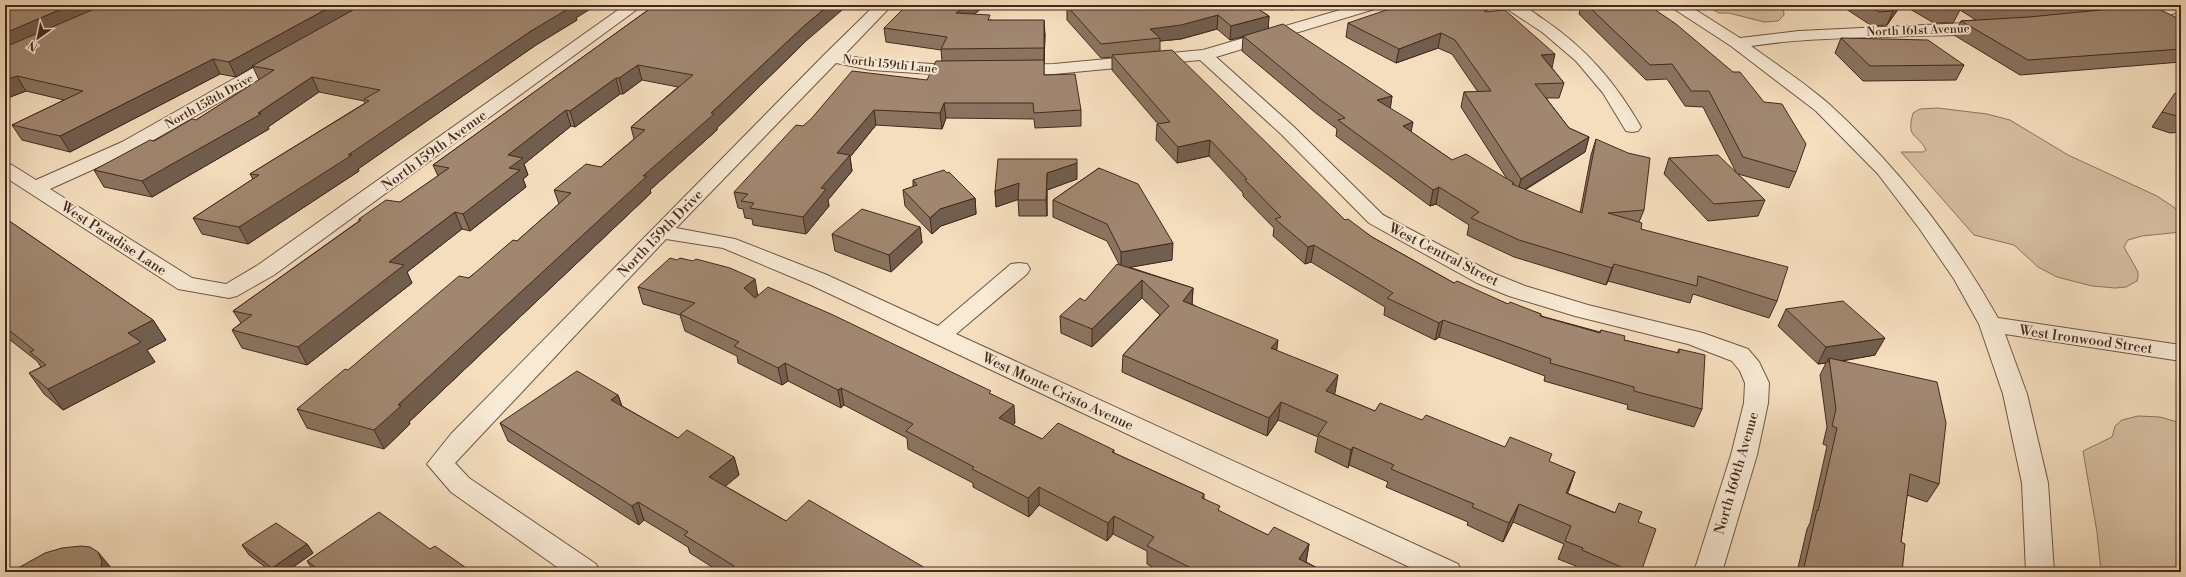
<svg xmlns="http://www.w3.org/2000/svg" width="2186" height="577" viewBox="0 0 2186 577" font-family="'Libre Bodoni',serif">
<style>
.green{fill:#d7bfa2;stroke:#8e745f}
.lines{fill:none;stroke-linecap:round;stroke-linejoin:round}
.minor-casing{stroke:#715644;stroke-width:2}
.minor{fill:#f8ead5;fill-rule:evenodd}
.wall{fill:#8a7460;stroke:#45281c}
.shaded-wall{fill:#715e4e;stroke:#45281c}
.building{fill:#a18770;stroke:#45281c}
.labels{text-anchor:middle;stroke-width:4;stroke-linejoin:round;paint-order:stroke}
.far-street-label{font-size:12px;fill:#45281c;stroke:#f8ead5}
.street-label{font-size:14px;fill:#45281c;stroke:#f8ead5}
</style>
<rect width="100%" height="100%" fill="#f5debe"/>
<filter id="stains"><feTurbulence type="fractalNoise" baseFrequency=".005" numOctaves="4"/><feColorMatrix values="0 0 0 0 .2 0 0 0 0 .09 0 0 0 0 .02 0 0 0 .5 -.17"/></filter>
<radialGradient id="worn" r=".72"><stop offset=".6" stop-color="#630" stop-opacity="0"/><stop offset="1" stop-color="#630" stop-opacity=".3"/></radialGradient>
<g class="green">
<polygon points="1704,5 1783,5 1784,15 1778,21 1764,22 1729,13 1719,13"/>
<path d="M1938,108l49,6 23,6 58,35 89,41 18,12 6,6v18l-39,4 -14,4 -4,7 14,25v5l-1,4 -11,6 -11,1 -23,-2 -35,-9 -19,-10 -24,-22 -40,-10 -73,-83h22l3,-2c-9,-18 -20,-10 -13,-37l7,-4z"/>
<polygon points="2138,416 2160,417 2181,423 2181,572 2101,572 2097,532 2083,451 2112,437 2115,426 2122,420"/>
</g>
<g class="lines">
<defs>
<g id="minor">
<polygon points="625,5 643,5 274,275 237,296 229,298 178,289 5,177 5,163 12,165 36,180 122,142 276,55 288,55 290,59 288,63 136,150 50,189 192,278 226,284 258,265"/>
<polygon points="875,5 892,5 844,55 871,60 963,66 969,67 971,71 969,75 963,76 871,70 836,63 676,228 735,239 827,275 938,326 1011,264 1019,263 1027,264 1030,269 1027,274 956,334 1458,564 1462,572 1420,572 811,285 723,248 666,239 455,463 469,478 596,564 600,572 564,572 451,492 427,464 451,434 825,54"/>
<polygon points="1357,5 1381,5 1378,8 1216,57 1293,126 1383,215 1493,273 1525,286 1588,305 1703,333 1748,349 1759,362 1769,383 1768,403 1757,455 1722,572 1694,572 1731,455 1744,403 1745,383 1740,371 1732,361 1688,344 1575,316 1509,296 1477,283 1369,223 1281,134 1200,60 1054,74 1013,75 1007,74 1005,70 1007,66 1013,65 1054,64 1203,50"/>
<path d="M1501,5c6,0 13,-1 19,0 8,2 17,10 23,14 43,29 73,64 98,108l-3,4 -6,1 -6,-1 -23,-38 -27,-32 -34,-29z"/>
<path d="M1668,5h20l52,33 59,-7 188,-9 6,2 2,3 -2,3c-26,7 -56,5 -83,6 -53,2 -106,2 -159,10 26,19 54,37 78,58 68,62 124,134 169,214l183,27v16l-176,-27 22,60 21,89 6,89h-28l-4,-89 -19,-89 -24,-70 -25,-45 -35,-51 -41,-54 -62,-63 -85,-65z"/>
<polygon points="2160,5 2176,5 2178,10 2175,13 2170,15 2131,18 2126,16 2123,13 2126,10"/>
</g>
</defs>
<use href="#minor" class="minor-casing"/>
<use href="#minor" class="minor"/>
</g>
<g class="wall">
<polygon points="5,5 576,18 577,20 536,45 358,169 359,171 248,244 202,234 193,218 253,179 250,174 365,103 364,101 319,92 268,127 269,129 152,197 104,187 94,170 196,120 259,80 253,67 236,77 220,74 70,152 22,140 12,125 64,100 26,91 5,99"/>
<polygon points="655,5 806,41 717,128 717,130 650,190 651,193 409,422 410,424 384,449 307,428 297,409 517,241 559,204 554,190 601,167 634,139 631,127 678,87 642,80 623,94 620,94 575,127 571,126 524,164 528,175 523,179 526,187 470,231 462,229 407,272 412,283 307,365 242,348 232,330 241,323 233,311 359,221 359,219 400,202 438,176 433,165"/>
<polygon points="986,5 974,14 990,20 1045,34 1044,63 1044,75 1081,110 1081,126 1035,128 1034,119 946,118 942,129 876,125 850,157 852,171 828,200 829,206 806,234 753,225 752,219 745,218 743,209 738,208 734,192 803,126 927,80 942,61 941,50 886,42 884,28"/>
<polygon points="1067,5 1254,5 1253,6 1269,16 1268,29 1392,96 1390,108 1411,132 1452,160 1507,179 1461,107 1464,92 1478,92 1452,54 1438,48 1396,63 1346,37 1348,23 1500,6 1484,11 1485,12 1552,68 1564,83 1559,98 1546,98 1569,128 1589,137 1585,152 1525,190 1580,213 1591,155 1596,139 1644,210 1639,222 1641,229 1777,301 1769,318 1693,294 1690,303 1608,281 1606,285 1514,257 1467,235 1469,225 1436,204 1430,206 1336,136 1337,129 1317,114 1242,51 1243,37 1230,40 1217,29 1181,39 1160,41 1160,51 1345,220 1372,237 1454,283 1508,304 1541,314 1541,316 1600,332 1601,330 1624,340 1677,353 1679,349 1702,409 1694,427 1627,409 1628,405 1544,381 1545,376 1439,337 1435,340 1384,315 1385,307 1311,262 1305,264 1273,236 1274,228 1243,196 1243,193 1209,156 1177,163 1156,140 1157,124 1158,124 1112,70 1112,57 1101,58 1067,20"/>
<polygon points="1283,5 1306,5 1292,10"/>
<polygon points="1581,5 1648,5 1796,172 1789,188 1738,174 1765,200 1758,216 1708,221 1664,174 1669,158 1736,172 1703,107 1685,106 1667,79 1646,80 1579,14"/>
<polygon points="1840,5 1901,5 1887,25 1872,26"/>
<polygon points="1903,5 2124,5 2122,8 2181,20 2181,62 2020,75 1954,35 1961,21 1976,20 1960,10 1953,23 1934,23"/>
<polygon points="1841,38 1964,65 1956,80 1863,81 1835,53"/>
<polygon points="2181,93 2181,132 2170,133 2152,127 2162,112"/>
<polygon points="1099,168 1172,260 1129,267 1193,288 1192,304 1277,351 1335,393 1334,394 1375,411 1422,420 1549,462 1575,472 1567,493 1638,522 1641,572 1583,572 1575,569 1576,566 1558,559 1564,544 1513,522 1503,542 1467,525 1468,522 1386,487 1388,482 1349,465 1348,468 1315,452 1318,437 1278,420 1267,436 1122,372 1123,355 1160,315 1142,298 1092,347 1061,333 1060,316 1085,301 1119,264 1107,241 1053,217 1053,200"/>
<polygon points="947,173 975,198 976,214 941,226 932,234 905,206 903,190 913,187 913,180"/>
<polygon points="1077,179 1047,190 1047,216 1019,216 1018,199 996,207 995,191"/>
<polygon points="5,218 153,320 166,340 147,350 155,362 63,410 44,394 29,373 41,367 37,361 5,336"/>
<polygon points="920,227 922,243 891,272 835,251 832,234"/>
<polygon points="638,287 758,295 991,394 1015,423 1013,425 1042,439 1114,450 1114,453 1204,494 1204,499 1220,512 1268,535 1309,544 1306,562 1325,572 1162,572 1147,564 1147,551 1113,534 1107,541 1039,505 1029,517 973,487 973,483 908,449 907,438 844,405 841,408 788,381 782,385 738,363 737,356 685,331 680,315 643,304"/>
<polygon points="1786,309 1875,355 1842,361 1939,484 1927,502 1907,495 1901,542 1902,572 1797,572 1807,529 1810,523 1827,446 1823,444 1827,427 1820,375 1826,363 1818,364 1778,326"/>
<polygon points="618,395 622,406 678,438 734,457 739,475 725,486 786,521 932,572 720,572 690,553 688,547 644,520 639,525 508,441 500,423"/>
<polygon points="307,544 313,553 286,572 272,572 249,555 242,545"/>
<polygon points="430,549 472,572 314,572 307,561"/>
</g>
<g class="shaded-wall">
<polygon points="71,5 111,5 5,51 5,33"/>
<polygon points="334,5 365,5 252,66 253,67 236,77 229,62"/>
<polygon points="570,5 597,5 576,18 577,20 536,45 358,169 359,171 248,244 239,227"/>
<polygon points="829,5 848,5 806,41 717,128 717,130 650,190 651,193 409,422 410,424 384,449 374,430 398,405 643,176 711,113 804,26"/>
<polygon points="967,5 986,5 957,28 956,13"/>
<polygon points="1292,5 1306,5 1292,10"/>
<polygon points="1480,5 1500,5 1500,6 1478,13"/>
<polygon points="1898,5 1901,5 1887,25 1893,11"/>
<polygon points="1218,15 1217,29 1181,39 1160,41 1160,38 1150,29"/>
<polygon points="1269,16 1268,30 1230,40 1231,26"/>
<polygon points="1044,20 1045,34 1044,63"/>
<polygon points="1441,33 1438,48 1396,63 1399,49"/>
<polygon points="1555,54 1552,68 1541,55"/>
<polygon points="213,59 220,74 70,152 60,136"/>
<polygon points="638,65 642,80 623,94 619,78"/>
<polygon points="17,76 26,91 5,99 5,80"/>
<polygon points="312,77 319,92 268,127 269,129 152,197 142,181 258,113"/>
<polygon points="616,78 620,94 575,127 570,111"/>
<polygon points="1392,96 1390,111 1377,100"/>
<polygon points="944,103 946,118 942,129 940,113"/>
<polygon points="566,110 571,126 524,164 528,175 523,179 526,187 470,231 463,214 508,155"/>
<polygon points="874,110 876,125 850,157 852,171 828,200 829,206 806,234 803,217 837,153"/>
<polygon points="1413,122 1410,138 1403,126"/>
<polygon points="1589,137 1585,152 1517,194 1521,179"/>
<polygon points="1210,140 1209,156 1177,163 1178,147"/>
<polygon points="1077,163 1077,179 1047,190 1047,216 1046,200 1047,173"/>
<polygon points="1019,183 1020,199 996,207 995,191"/>
<polygon points="1439,187 1436,204 1430,206 1433,190"/>
<polygon points="975,198 976,214 941,226 932,234 930,218 940,209"/>
<polygon points="455,212 462,229 407,272 412,283 307,365 298,347 389,262"/>
<polygon points="920,227 922,243 891,272 889,255"/>
<polygon points="1173,243 1172,260 1121,269 1121,252"/>
<polygon points="1314,245 1311,262 1305,264 1308,247"/>
<polygon points="1614,264 1608,281 1606,285 1612,268"/>
<polygon points="755,279 758,297 748,305 744,288"/>
<polygon points="1142,280 1142,298 1092,347 1092,329"/>
<polygon points="1193,288 1192,305 1183,301"/>
<polygon points="153,320 166,340 147,350 155,362 63,410 48,389 128,333"/>
<polygon points="1443,320 1439,337 1435,340 1439,323"/>
<polygon points="1885,338 1875,355 1829,363 1829,358 1826,363 1818,364 1826,347"/>
<polygon points="1278,340 1276,357 1271,348"/>
<polygon points="785,363 788,381 782,385 778,368"/>
<polygon points="1338,375 1335,393 1323,409 1326,391"/>
<polygon points="841,388 844,405 841,408 838,390"/>
<polygon points="618,395 624,413 611,400"/>
<polygon points="1281,402 1278,420 1267,436 1269,418"/>
<polygon points="1014,405 1015,423 1001,436 999,418"/>
<polygon points="1353,447 1349,465 1348,468 1351,450"/>
<polygon points="734,457 739,475 715,495 709,477"/>
<polygon points="1575,472 1569,490 1559,511 1566,493"/>
<polygon points="1039,487 1039,505 1029,517 1028,498"/>
<polygon points="638,502 644,520 639,525 632,506"/>
<polygon points="1519,504 1513,522 1503,542 1509,523"/>
<polygon points="1114,516 1113,534 1107,541 1108,523"/>
<polygon points="307,544 313,553 286,572 275,572 272,568"/>
<polygon points="1309,544 1306,562 1300,572 1299,559"/>
<polygon points="98,552 113,570 114,572 99,572"/>
<polygon points="782,567 784,572 776,572"/>
</g>
<g class="building">
<polygon points="5,5 71,5 5,33"/>
<polygon points="104,5 334,5 229,62 213,59 60,136 12,125 83,91 17,76 5,80 5,47"/>
<polygon points="362,5 570,5 573,6 531,31 348,155 352,155 239,227 193,218 259,175 250,174 369,101 364,99 380,90 312,77 258,113 261,114 142,181 94,170 150,140 154,141 192,119 196,120 274,70 252,66"/>
<polygon points="655,5 829,5 804,26 711,113 714,114 643,176 647,176 398,405 401,406 374,430 297,409 345,369 348,370 459,276 469,278 513,240 517,241 571,193 554,190 586,164 601,167 645,130 631,127 693,75 638,65 619,78 616,78 570,111 566,110 508,155 523,158 509,168 520,170 463,214 455,212 389,262 404,265 298,347 232,330 252,315 233,311 361,220 359,219 386,200 400,202 449,168 433,165"/>
<polygon points="907,5 967,5 956,13 990,15 988,20 1044,20 1044,48 941,49 947,37 884,28"/>
<polygon points="1067,5 1252,5 1269,16 1231,26 1218,15 1181,25 1150,29 1160,38 1101,44 1067,6"/>
<polygon points="1401,5 1483,5 1485,12 1505,10 1555,54 1541,55 1564,83 1535,84 1569,128 1589,137 1521,179 1464,92 1491,91 1455,40 1441,33 1399,49 1348,23"/>
<polygon points="1587,5 1648,5 1676,24 1733,72 1740,72 1764,102 1782,104 1806,144 1796,172 1743,157 1709,91 1691,91 1672,64 1650,65"/>
<polygon points="1868,5 1898,5 1893,11 1879,12"/>
<polygon points="1933,5 1954,5 1960,9 1941,9"/>
<polygon points="1981,5 2014,5 1985,8"/>
<polygon points="2151,5 2181,20 2181,49 2028,60 1961,21 2029,17"/>
<polygon points="1283,24 1392,96 1377,100 1413,122 1403,126 1452,160 1466,154 1514,183 1512,184 1582,213 1596,139 1628,153 1650,158 1644,210 1608,213 1642,223 1641,229 1788,267 1777,301 1698,276 1697,286 1614,264 1612,268 1519,240 1471,218 1479,212 1439,187 1433,190 1338,120 1345,118 1319,99 1243,36"/>
<polygon points="1841,38 1928,40 1964,65 1870,66"/>
<polygon points="1172,50 1345,220 1348,219 1372,237 1454,283 1457,281 1508,304 1510,302 1541,314 1540,316 1600,333 1601,330 1625,336 1624,340 1679,353 1679,349 1705,355 1702,409 1634,391 1634,387 1550,363 1551,359 1443,320 1439,323 1387,298 1393,293 1314,245 1308,247 1275,219 1281,217 1245,180 1247,179 1210,140 1178,147 1157,124 1170,122 1112,55"/>
<polygon points="1044,60 1044,75 1075,74 1081,110 1034,113 1033,103 944,103 940,113 874,110 837,153 850,155 821,188 826,189 803,217 750,208 754,203 741,201 748,194 734,192 796,125 803,126 811,119 852,71 927,80 936,61"/>
<polygon points="2175,93 2181,93 2181,117 2162,112"/>
<polygon points="1718,155 1765,200 1714,204 1669,158"/>
<polygon points="998,159 1077,159 1077,163 1047,173 1046,200 1018,200 1019,183 995,191"/>
<polygon points="1099,168 1138,184 1173,243 1121,252 1107,224 1053,200"/>
<polygon points="944,170 947,173 949,172 975,198 940,209 930,218 903,190 917,185 913,180"/>
<polygon points="862,209 920,227 889,255 832,234"/>
<polygon points="5,218 153,320 128,333 141,342 48,389 29,373 46,365 30,352 34,350 5,327"/>
<polygon points="670,258 677,260 680,258 693,261 696,259 730,268 755,279 744,288 755,298 768,287 831,314 991,391 989,393 1014,405 999,418 1042,439 1058,423 1114,450 1112,452 1204,494 1202,498 1220,506 1218,510 1268,535 1274,527 1309,544 1299,559 1325,572 1199,572 1147,546 1154,537 1114,516 1108,523 1039,487 1028,498 972,469 974,467 906,431 913,424 841,388 838,390 785,363 778,368 734,346 739,342 680,314 695,303 638,287"/>
<polygon points="1117,264 1193,288 1183,301 1278,340 1271,348 1338,375 1326,391 1375,411 1380,403 1422,420 1426,415 1505,447 1510,437 1552,454 1549,461 1575,472 1566,493 1615,513 1619,503 1642,512 1638,522 1656,529 1641,572 1629,567 1628,570 1582,550 1583,548 1565,541 1571,526 1519,504 1509,523 1472,507 1474,504 1391,469 1394,465 1353,447 1351,450 1318,435 1327,422 1281,402 1269,418 1123,355 1169,306 1142,280 1092,329 1060,316 1080,298 1085,301"/>
<polygon points="1843,301 1885,338 1826,347 1786,309"/>
<polygon points="1829,358 1937,382 1946,423 1939,484 1910,474 1901,542 1905,544 1902,572 1803,572 1817,510 1818,511 1837,428 1832,426 1836,409"/>
<polygon points="577,371 618,395 611,400 678,438 687,430 734,457 709,477 786,521 809,500 932,572 791,572 782,567 776,572 735,572 730,569 734,566 684,535 688,532 638,502 632,506 500,423"/>
<polygon points="379,512 430,549 435,546 472,572 322,572 307,561"/>
<polygon points="276,523 307,544 272,568 242,545"/>
<polygon points="81,546 90,547 98,552 102,561 101,567 99,572 13,572 18,568 45,553 62,548"/>
<polygon points="1364,569 1370,572 1362,572"/>
</g>
<g class="labels">
<g class="far-street-label">
<text transform="translate(1918 30) rotate(-2)" y="4">North 161st Avenue</text>
<text transform="translate(890 64) rotate(6)" y="4">North 159th Lane</text>
<text transform="translate(209 101) rotate(-29)" y="4">North 158th Drive</text>
</g>
<g class="street-label">
<text transform="translate(434 150) rotate(-36)" y="5">North 159th Avenue</text>
<text transform="translate(660 233) rotate(-46)" y="5">North 159th Drive</text>
<text transform="translate(114 238) rotate(33)" y="5">West Paradise Lane</text>
<text transform="translate(1444 254) rotate(27)" y="5">West Central Street</text>
<text transform="translate(2086 339) rotate(8)" y="5">West Ironwood Street</text>
<text transform="translate(1058 391) rotate(25)" y="5">West Monte Cristo Avenue</text>
<text transform="translate(1736 473) rotate(-74)" y="5">North 160th Avenue</text>
</g>
</g>
<rect width="2186" height="577" fill="none" stroke="#f5debe" stroke-width="20"/>
<rect x="6" y="6" width="2174" height="565" fill="none" stroke="#45281c" stroke-width="2"/>
<rect x="10" y="10" width="2166" height="557" fill="none" stroke="#45281c"/>
<g transform="translate(38 38) rotate(213)" stroke="#f8ead5" stroke-width="3" paint-order="stroke">
<path d="M0-3L7 15L0 10L-7 15Z" fill="#45281c"/>
<text y="-6" font-size="11" font-weight="bold" text-anchor="middle" fill="#45281c">N</text>
</g>
<rect width="100%" height="100%" filter="url(#stains)"/>
<rect width="100%" height="100%" fill="url(#worn)"/>
</svg>
